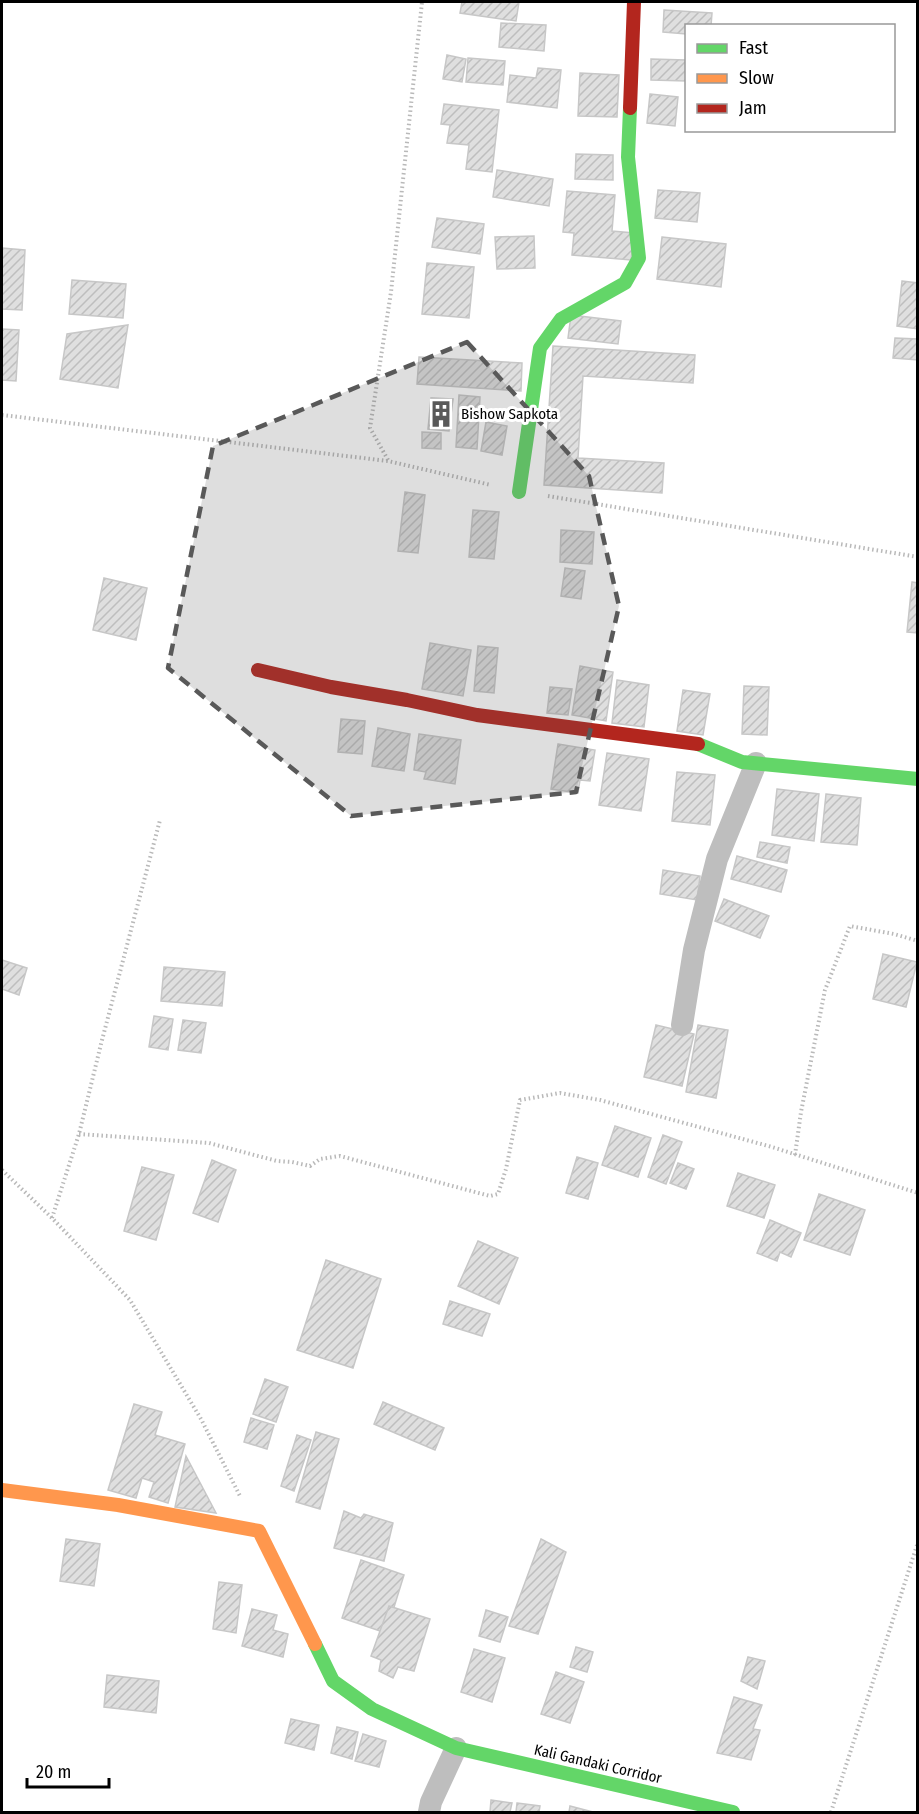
<svg xmlns="http://www.w3.org/2000/svg" width="919" height="1814" viewBox="0 0 919 1814" font-family="'Fira Sans Condensed',sans-serif">
<style>
.building{fill:url(#building-hatch);stroke:#c7c7c7;stroke-width:1.5}
.lines{fill:none;stroke-linecap:round;stroke-linejoin:round}
.path{stroke:#b9b9b9;stroke-width:4;stroke-dasharray:1.5 3;stroke-linecap:butt}
.street{stroke:#bebebe;stroke-width:22}
.fast{stroke:#63d668;stroke-width:14}
.slow{stroke:#ff974d;stroke-width:14}
.jam{stroke:#b3261e;stroke-width:14}
.marked{fill:#595959;fill-opacity:0.2;stroke:#595959;stroke-width:4.5;stroke-dasharray:12 8;stroke-linejoin:round}
.labels{text-anchor:middle;stroke-width:6;stroke-linejoin:round;paint-order:stroke}
.poi-label{font-size:15px;fill:#000;stroke:#fff;text-anchor:start}
.street-label{font-size:15px;fill:#000;stroke:#fff}
</style>
<defs>
<pattern id="building-hatch" width="6" height="6" patternUnits="userSpaceOnUse" patternTransform="scale(1.5)"><rect width="6" height="6" fill="#dfdfdf"/><path d="M-1 1l2-2M0 6l6-6M5 7l2-2" fill="none" stroke="#bebebe"/></pattern>
</defs>
<rect width="100%" height="100%" fill="#fff"/>
<g class="building">
<polygon points="462,2 519,2 516,21 460,13"/>
<polygon points="664,10 712,13 711,26 686,26 686,34 663,32"/>
<polygon points="501,23 546,25 544,51 499,47"/>
<polygon points="447,55 466,59 462,82 443,79"/>
<polygon points="468,58 505,61 503,85 466,82"/>
<polygon points="651,59 686,60 686,81 651,80"/>
<polygon points="538,68 561,70 557,108 507,102 510,75 536,78"/>
<polygon points="580,73 619,75 617,117 578,116"/>
<polygon points="650,94 678,97 675,126 647,123"/>
<polygon points="444,104 499,110 492,172 466,169 469,145 447,143 450,125 441,124"/>
<polygon points="576,154 613,155 613,180 575,179"/>
<polygon points="497,170 553,179 549,206 493,197"/>
<polygon points="658,190 700,193 697,222 655,218"/>
<polygon points="567,191 615,195 612,231 634,233 631,260 572,255 574,233 563,232"/>
<polygon points="437,218 484,224 480,254 432,247"/>
<polygon points="534,236 535,268 497,269 495,237"/>
<polygon points="662,237 726,244 721,287 657,279"/>
<polygon points="2,248 25,250 22,310 2,309"/>
<polygon points="427,263 474,267 469,318 422,314"/>
<polygon points="72,280 126,284 123,318 69,314"/>
<polygon points="902,281 918,283 918,329 897,326"/>
<polygon points="571,315 621,321 618,344 568,338"/>
<polygon points="128,325 118,388 60,379 67,334"/>
<polygon points="2,329 19,330 16,381 2,380"/>
<polygon points="895,338 918,339 918,360 893,358"/>
<polygon points="553,346 695,355 693,383 583,376 578,458 664,463 662,493 544,485"/>
<polygon points="419,357 522,363 521,391 417,384"/>
<polygon points="459,395 480,397 477,449 456,447"/>
<polygon points="431,398 453,399 449,431 428,429"/>
<polygon points="486,422 507,426 502,455 481,451"/>
<polygon points="422,432 441,433 441,449 422,448"/>
<polygon points="405,492 425,495 418,553 398,551"/>
<polygon points="473,510 499,512 494,559 469,557"/>
<polygon points="561,530 594,532 592,564 560,562"/>
<polygon points="565,568 585,571 581,599 561,596"/>
<polygon points="104,578 147,588 136,640 93,630"/>
<polygon points="912,582 918,583 918,633 907,632"/>
<polygon points="430,643 471,650 463,696 422,689"/>
<polygon points="478,646 498,648 494,693 474,691"/>
<polygon points="580,666 613,672 606,721 572,715"/>
<polygon points="617,680 649,685 644,727 612,723"/>
<polygon points="744,686 769,687 767,735 742,734"/>
<polygon points="550,687 572,689 568,715 547,713"/>
<polygon points="683,690 710,694 703,735 677,731"/>
<polygon points="341,719 365,721 362,754 338,752"/>
<polygon points="378,728 410,734 404,771 372,766"/>
<polygon points="419,734 461,740 455,784 424,779 426,772 414,770"/>
<polygon points="558,744 595,750 590,781 580,780 578,793 551,789"/>
<polygon points="607,753 649,759 641,811 599,805"/>
<polygon points="677,772 715,775 710,825 672,821"/>
<polygon points="777,789 819,794 814,841 772,835"/>
<polygon points="826,794 861,798 857,845 821,842"/>
<polygon points="760,842 790,847 787,863 757,857"/>
<polygon points="737,856 787,870 781,892 731,879"/>
<polygon points="663,870 700,876 697,900 660,894"/>
<polygon points="724,899 769,916 760,938 715,921"/>
<polygon points="883,954 917,962 906,1007 873,999"/>
<polygon points="2,960 27,968 19,995 2,989"/>
<polygon points="164,967 225,972 222,1006 161,1001"/>
<polygon points="154,1016 173,1019 168,1050 149,1047"/>
<polygon points="183,1020 206,1023 201,1053 178,1050"/>
<polygon points="656,1025 694,1034 682,1086 644,1077"/>
<polygon points="698,1025 728,1030 716,1098 686,1092"/>
<polygon points="615,1126 651,1138 638,1177 602,1165"/>
<polygon points="663,1135 682,1142 666,1184 648,1177"/>
<polygon points="577,1157 598,1163 588,1199 566,1193"/>
<polygon points="212,1160 236,1170 218,1222 193,1213"/>
<polygon points="678,1163 694,1169 686,1189 670,1183"/>
<polygon points="142,1167 174,1175 156,1240 124,1231"/>
<polygon points="738,1173 775,1185 764,1218 727,1206"/>
<polygon points="819,1194 865,1210 850,1255 804,1240"/>
<polygon points="770,1220 801,1233 791,1257 780,1252 777,1261 757,1253"/>
<polygon points="478,1241 518,1258 499,1304 458,1286"/>
<polygon points="326,1260 381,1279 353,1368 297,1350"/>
<polygon points="450,1301 490,1314 482,1336 443,1324"/>
<polygon points="265,1379 288,1387 276,1422 253,1414"/>
<polygon points="383,1402 444,1428 435,1450 374,1424"/>
<polygon points="134,1404 162,1412 155,1435 185,1444 168,1503 149,1497 154,1482 142,1478 136,1498 108,1490"/>
<polygon points="251,1418 274,1425 267,1449 244,1442"/>
<polygon points="316,1432 339,1439 320,1509 296,1502"/>
<polygon points="297,1435 311,1440 294,1491 281,1486"/>
<polygon points="186,1456 216,1513 175,1507"/>
<polygon points="344,1511 361,1518 364,1514 393,1523 384,1561 334,1548"/>
<polygon points="66,1539 100,1544 94,1586 60,1581"/>
<polygon points="541,1539 566,1552 538,1634 509,1626"/>
<polygon points="361,1560 404,1575 386,1633 342,1618"/>
<polygon points="219,1582 242,1585 236,1633 213,1629"/>
<polygon points="389,1606 430,1619 414,1671 398,1667 393,1678 379,1671 381,1660 371,1656"/>
<polygon points="252,1609 277,1615 273,1630 288,1634 283,1657 242,1646"/>
<polygon points="486,1610 508,1617 500,1642 479,1636"/>
<polygon points="576,1647 593,1652 587,1672 570,1667"/>
<polygon points="474,1649 505,1658 492,1702 461,1692"/>
<polygon points="748,1657 765,1661 757,1689 741,1681"/>
<polygon points="556,1672 584,1682 570,1723 541,1714"/>
<polygon points="107,1675 159,1681 156,1713 104,1707"/>
<polygon points="734,1697 762,1705 753,1729 760,1730 751,1760 717,1753"/>
<polygon points="291,1719 319,1725 314,1750 285,1743"/>
<polygon points="337,1727 358,1732 352,1759 331,1753"/>
<polygon points="363,1734 386,1741 379,1767 355,1761"/>
<polygon points="491,1800 512,1803 510,1812 490,1812"/>
<polygon points="517,1803 540,1806 539,1812 516,1812"/>
<polygon points="570,1806 593,1812 569,1812"/>
</g>
<g class="lines">
<g class="path">
<polyline points="2,415 388,461 491,485"/>
<polyline points="388,460 370,428 391,292 422,2"/>
<polyline points="548,496 918,557"/>
<polyline points="79,1134 209,1143 277,1161 292,1162 310,1166 320,1159 340,1156 490,1196 498,1194 506,1169 520,1100 560,1093 600,1100 772,1147 918,1193"/>
<polyline points="795,1155 801,1112 825,990 850,926 894,934 918,941"/>
<polyline points="2,1170 52,1218 130,1300 201,1419 240,1496"/>
<polyline points="52,1218 79,1134 101,1044 160,820"/>
<polyline points="831,1812 918,1542"/>
</g>
<g class="street">
<polyline points="682,1025 694,950 717,859 756,763"/>
<polyline points="429,1812 431,1802 456,1748"/>
</g>
<g class="fast">
<polyline points="519,492 540,348 561,319 625,283 639,258 628,157 630,108"/>
<polyline points="698,744 742,762 918,779"/>
<polyline points="315,1644 333,1681 372,1709 456,1748 733,1812"/>
</g>
<polyline class="slow" points="2,1490 118,1505 259,1531 315,1644"/>
<g class="jam">
<polyline points="630,108 634,2"/>
<polyline points="258,670 331,687 407,700 477,715 698,744"/>
</g>
</g>
<path class="marked" d="M467,342l122,134 30,130 -43,186 -225,24 -183,-148 45,-222z"/>
<defs>
<symbol id="building-bare" viewBox="-9 -9 18 18"><path d="M-4-6H4V6H1V3H-1V6H-4ZM-2.5-4.3h1.7v1.8h-1.7ZM.8-4.3h1.7v1.8H.8ZM-2.5-1h1.7V.8h-1.7ZM.8-1h1.7V.8H.8Z" fill="#595959" stroke="#fff" stroke-width="2.5" paint-order="stroke"/></symbol>
</defs>
<g fill-rule="evenodd">
<use href="#building-bare" x="422" y="395" width="38" height="38"/>
</g>
<g class="labels">
<g class="poi-label">
<text x="461" y="419">Bishow Sapkota</text>
</g>
<g class="street-label">
<text transform="translate(598 1764) rotate(13)" y="5">Kali Gandaki Corridor</text>
</g>
</g>
<rect width="919" height="1814" fill="none" stroke="#000000" stroke-width="6"/>
<rect x="685" y="24" width="210" height="108" fill="#ffffff" stroke="#999999" stroke-width="1.5"/>
<rect x="697" y="44" width="30" height="9" fill="#63d668" stroke="#999999" stroke-width="1.5"/>
<text x="739" y="54" font-size="18" fill="#000000">Fast</text>
<rect x="697" y="74" width="30" height="9" fill="#ff974d" stroke="#999999" stroke-width="1.5"/>
<text x="739" y="84" font-size="18" fill="#000000">Slow</text>
<rect x="697" y="104" width="30" height="9" fill="#b3261e" stroke="#999999" stroke-width="1.5"/>
<text x="739" y="114" font-size="18" fill="#000000">Jam</text>
<path d="M27 1778v9h82v-9" fill="none" stroke="#000000" stroke-width="3"/>
<text x="36" y="1778" font-size="18" fill="#000000" stroke="#ffffff" stroke-width="4.5" paint-order="stroke">20 m</text>
</svg>
